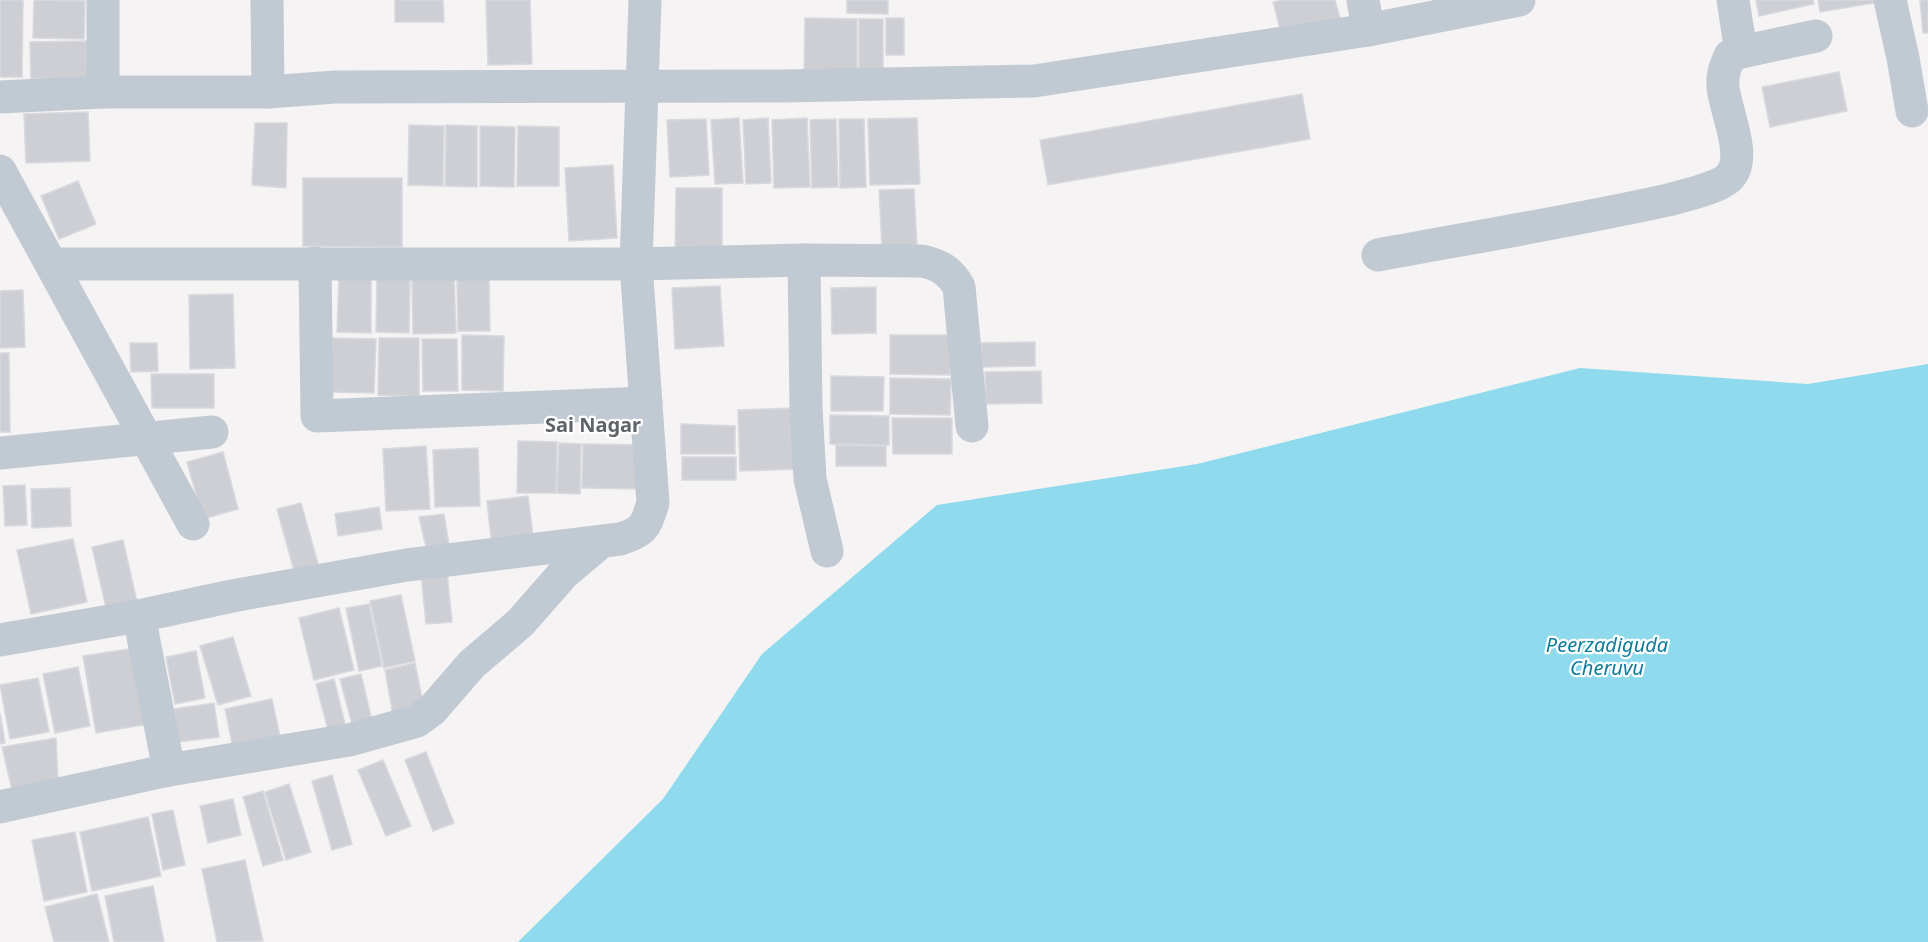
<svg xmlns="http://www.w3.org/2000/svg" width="1928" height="942" viewBox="0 0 1928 942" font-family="'Noto Sans',sans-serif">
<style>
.water{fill:#90daee}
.building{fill:#cdcfd5;stroke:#d7d9de;stroke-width:1.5}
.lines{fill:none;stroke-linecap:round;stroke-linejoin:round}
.street{stroke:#c1cad2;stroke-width:33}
.labels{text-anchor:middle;stroke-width:4.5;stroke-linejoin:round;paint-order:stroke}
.neighbourhood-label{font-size:20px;font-weight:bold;fill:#5f6368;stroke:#fff}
.water-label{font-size:20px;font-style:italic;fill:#0c7c9b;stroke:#fff}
</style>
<rect width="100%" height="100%" fill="#f5f3f3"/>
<polygon class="water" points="1928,364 1928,942 518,942 663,799 762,654 937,505 1197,464 1580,368 1808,384"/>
<g class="building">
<polygon points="0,0 23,0 22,77 0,77"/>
<polygon points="34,0 85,1 84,39 33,38"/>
<polygon points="395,0 443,0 444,22 395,22"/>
<polygon points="486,0 530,0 532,64 488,65"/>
<polygon points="847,0 888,0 888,14 847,13"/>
<polygon points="1282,0 1335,0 1342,26 1283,40 1273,2"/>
<polygon points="1756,0 1813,0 1814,4 1759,16"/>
<polygon points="1818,0 1879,0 1880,2 1820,12"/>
<polygon points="1920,0 1928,0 1928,33 1923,33"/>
<polygon points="805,18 857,19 857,78 804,77"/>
<rect x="886" y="18" width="18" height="37"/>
<rect x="859" y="19" width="24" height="53"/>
<polygon points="87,41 88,78 31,79 30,42"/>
<polygon points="1839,72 1847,111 1770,127 1762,87"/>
<polygon points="1302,94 1310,139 1048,185 1040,140"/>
<polygon points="88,112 90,161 26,163 24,114"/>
<polygon points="739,118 743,183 715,184 711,120"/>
<polygon points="768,118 771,183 746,184 743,120"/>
<polygon points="807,118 810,187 774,188 772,120"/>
<polygon points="917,118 920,184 870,185 868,119"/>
<polygon points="706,119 709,175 670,177 667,120"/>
<polygon points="836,119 838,187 812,188 810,120"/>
<polygon points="839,119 864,119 866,187 840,188"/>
<polygon points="255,123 287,123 286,188 252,185"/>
<polygon points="409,125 444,126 443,186 408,185"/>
<polygon points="446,125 477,126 477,187 445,186"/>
<polygon points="480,126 515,127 514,187 480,186"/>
<polygon points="518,126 559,127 559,186 517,186"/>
<polygon points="613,165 617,238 569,241 565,168"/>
<polygon points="303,178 402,178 402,247 303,246"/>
<polygon points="78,181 96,224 59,239 41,196"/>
<polygon points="676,188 722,188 722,261 675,260"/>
<polygon points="914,189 917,246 882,248 879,190"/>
<polygon points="489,276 490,331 458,331 457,277"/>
<polygon points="339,278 371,279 371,333 337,332"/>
<polygon points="377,278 410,279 409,333 376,332"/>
<polygon points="412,278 454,278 456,333 413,334"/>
<polygon points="720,286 724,346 675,349 672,288"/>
<polygon points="876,287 876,333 832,334 831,288"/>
<polygon points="23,290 25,347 0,348 0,291"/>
<polygon points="233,294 235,368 190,369 189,295"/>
<polygon points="462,335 504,336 503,391 462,390"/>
<polygon points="890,335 951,335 950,375 890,374"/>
<polygon points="332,338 376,339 374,393 331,392"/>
<polygon points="379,338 419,338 419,396 378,395"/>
<polygon points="422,339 457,339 458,391 423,391"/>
<polygon points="1035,342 1035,366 982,367 981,343"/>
<polygon points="130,343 157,343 158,371 131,372"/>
<polygon points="0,353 9,353 10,432 0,432"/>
<polygon points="1041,371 1042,403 986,404 985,372"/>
<polygon points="151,374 214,374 214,408 152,408"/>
<polygon points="831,376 884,377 883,411 831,411"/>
<polygon points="890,378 951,379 950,415 890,414"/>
<polygon points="794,408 797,469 740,471 738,410"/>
<polygon points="830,415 889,416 889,445 830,444"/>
<polygon points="892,418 952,418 952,454 893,454"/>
<polygon points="681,424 735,426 735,454 681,454"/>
<polygon points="518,441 557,442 556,493 517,493"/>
<polygon points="559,443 581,444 580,494 557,493"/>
<polygon points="583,444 643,445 642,489 582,488"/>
<polygon points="836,445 886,446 886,466 836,466"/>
<polygon points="426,446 430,509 386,511 383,449"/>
<polygon points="478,448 480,506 435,507 433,450"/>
<polygon points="223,452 238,509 203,519 187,462"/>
<rect x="682" y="457" width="54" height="23"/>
<polygon points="25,485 27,525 5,526 3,486"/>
<polygon points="70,488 71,526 32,528 31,489"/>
<polygon points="528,496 534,543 492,547 487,501"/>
<polygon points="301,503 319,567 295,574 277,509"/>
<polygon points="379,507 382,529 338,536 335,514"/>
<polygon points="444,514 450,551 426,547 419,517"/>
<polygon points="73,539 87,602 31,614 17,550"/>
<polygon points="123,540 138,606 107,612 92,547"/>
<polygon points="447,571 452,622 426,624 421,573"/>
<polygon points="401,595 415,661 384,668 370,601"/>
<polygon points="369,604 382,666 359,671 346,608"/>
<polygon points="339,608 354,670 314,680 299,618"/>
<polygon points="233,637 251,696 218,705 200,646"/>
<polygon points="142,647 155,723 96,733 83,656"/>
<polygon points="196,651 205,698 175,704 166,657"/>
<polygon points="415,663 425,713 394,721 385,670"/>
<polygon points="78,667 90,726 55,733 43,674"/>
<polygon points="361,674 373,725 353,728 340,679"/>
<polygon points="38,678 49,732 10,739 0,685"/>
<polygon points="334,679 347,732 329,734 316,684"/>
<polygon points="272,699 280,737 233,748 225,709"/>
<polygon points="214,703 219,737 178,742 174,709"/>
<polygon points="0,713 5,743 0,744"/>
<polygon points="56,738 58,783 12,790 2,747"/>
<polygon points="426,752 454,823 433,831 405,760"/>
<polygon points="383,760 411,826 386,836 358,770"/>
<polygon points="332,775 352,844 332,850 312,781"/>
<polygon points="289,784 311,852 286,860 265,792"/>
<polygon points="263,791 283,860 263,866 243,797"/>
<polygon points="233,799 241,835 208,843 200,806"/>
<polygon points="173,810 185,865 163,870 152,814"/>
<polygon points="148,817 161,876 92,891 80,832"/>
<polygon points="75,832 87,892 44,901 32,840"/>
<polygon points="245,860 263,941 217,942 202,869"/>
<polygon points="153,886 164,942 114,942 105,896"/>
<polygon points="97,894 109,942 54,942 45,907"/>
</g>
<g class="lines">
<g class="street">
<polyline points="267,0 268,92"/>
<polyline points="1363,0 1368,30"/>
<polyline points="1733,0 1741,52"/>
<polyline points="1890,0 1903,58 1912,111"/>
<polyline points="103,92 103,0"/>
<polyline points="0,97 103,92 268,92 335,87 785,86 1034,81 1368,30 1519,0"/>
<polyline points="0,171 193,524"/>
<path d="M1378,255c97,-18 195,-34 290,-55 15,-4 55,-13 63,-25 16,-20 -6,-65 -8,-88 -1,-12 2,-20 7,-31l11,-4 75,-16"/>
<polyline points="804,260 806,408 810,479 827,551"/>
<polyline points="315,263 317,416 646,403"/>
<path d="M52,264h584l168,-4 118,1c18,4 28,10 37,26l13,139"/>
<polyline points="0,453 212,432"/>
<polyline points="139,616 169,770"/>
<path d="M0,640l139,-24 93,-20 175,-31 213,-26c25,-8 25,-12 33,-36l-17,-239 9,-264"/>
<polyline points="0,807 169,770 349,740 417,721 432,710 472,664 520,623 564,573 601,542"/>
</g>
</g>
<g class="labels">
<g class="neighbourhood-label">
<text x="593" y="432">Sai Nagar</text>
</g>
<g class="water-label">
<text x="1607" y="652">Peerzadiguda<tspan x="1607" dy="23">Cheruvu</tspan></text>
</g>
</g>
</svg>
